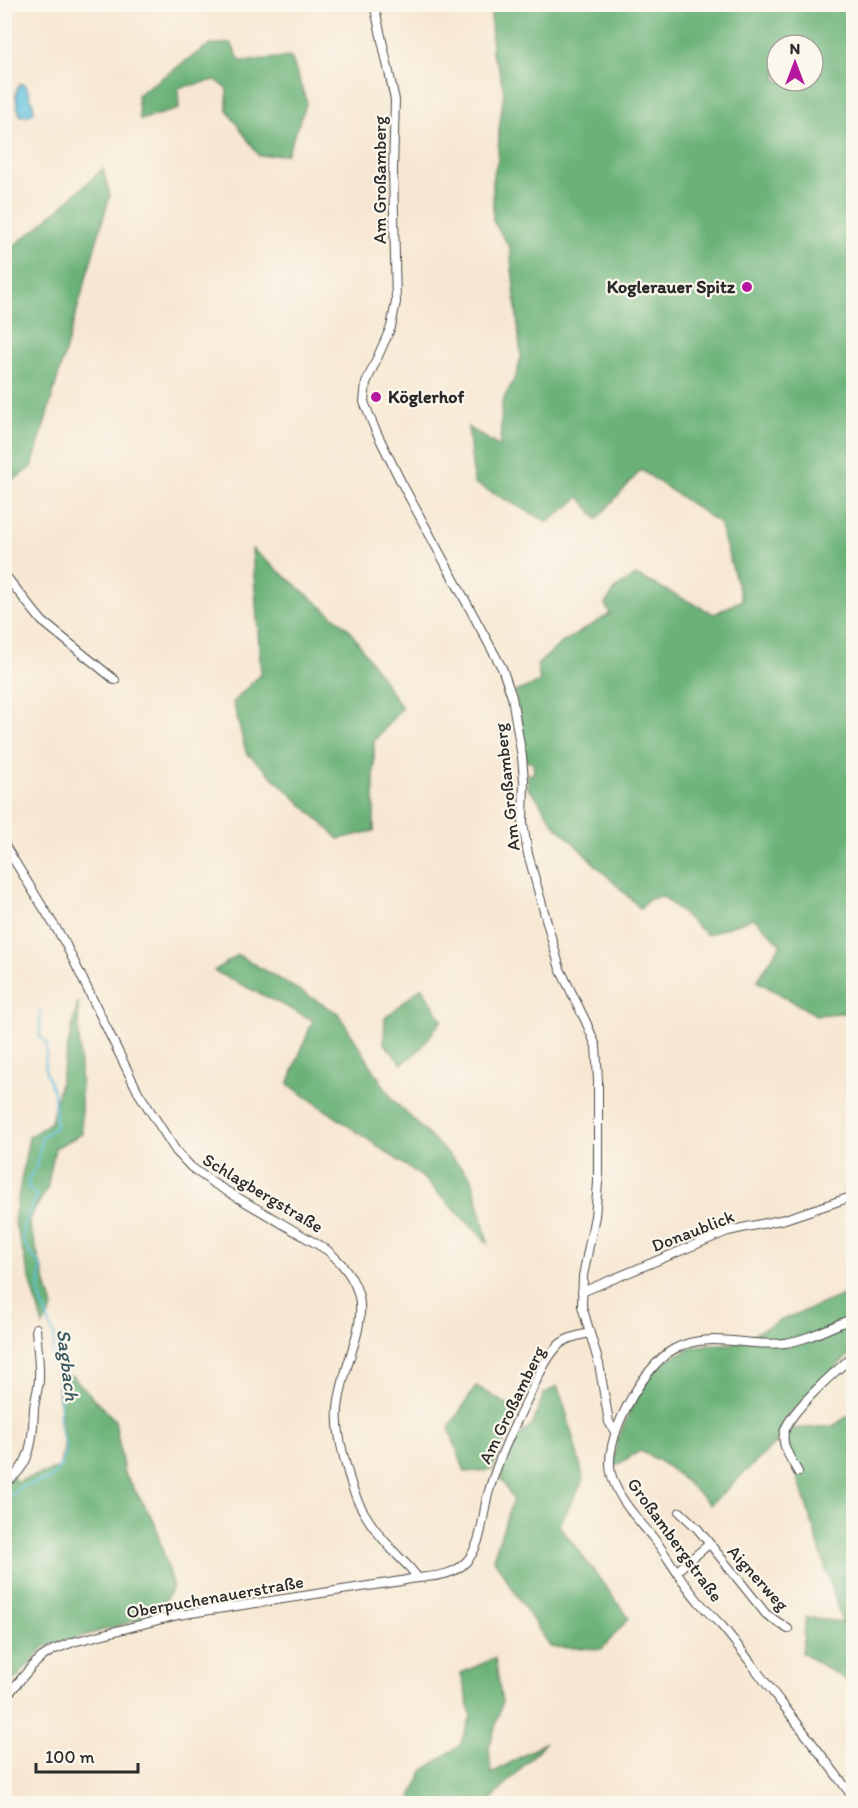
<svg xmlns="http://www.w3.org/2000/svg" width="858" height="1808" viewBox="0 0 858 1808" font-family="Itim,sans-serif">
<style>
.forest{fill:#6ab278;stroke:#4a6e52;stroke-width:1.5;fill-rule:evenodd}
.water{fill:#5ec0dd;stroke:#447684;stroke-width:1.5}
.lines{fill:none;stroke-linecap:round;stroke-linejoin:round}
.stream{stroke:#5ec0dd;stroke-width:2}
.minor-casing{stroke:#4a4744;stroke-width:10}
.minor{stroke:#fff;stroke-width:8}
.poi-dot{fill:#b5179e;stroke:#fbf7ec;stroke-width:2}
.labels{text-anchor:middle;stroke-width:4.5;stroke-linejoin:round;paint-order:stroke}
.street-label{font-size:18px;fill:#2b2b2b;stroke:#fbf7ec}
.poi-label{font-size:18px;font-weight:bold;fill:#2b2b2b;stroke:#fbf7ec;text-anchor:end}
.water-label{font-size:20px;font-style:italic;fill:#3a5860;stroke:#fbf7ec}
</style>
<rect width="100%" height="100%" fill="#fbf7ec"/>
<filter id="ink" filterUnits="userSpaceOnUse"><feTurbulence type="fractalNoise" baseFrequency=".0167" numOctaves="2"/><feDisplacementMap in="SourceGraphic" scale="12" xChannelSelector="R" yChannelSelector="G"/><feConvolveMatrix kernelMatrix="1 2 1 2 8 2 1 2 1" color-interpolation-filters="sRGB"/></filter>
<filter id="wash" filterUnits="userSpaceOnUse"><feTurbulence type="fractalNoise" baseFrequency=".008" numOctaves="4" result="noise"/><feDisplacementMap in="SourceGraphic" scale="24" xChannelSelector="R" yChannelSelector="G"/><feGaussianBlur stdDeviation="1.35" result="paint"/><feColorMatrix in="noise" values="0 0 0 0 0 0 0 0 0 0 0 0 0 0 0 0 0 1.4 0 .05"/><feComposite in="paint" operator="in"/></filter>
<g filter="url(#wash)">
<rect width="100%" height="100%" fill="#f7e7d2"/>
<g class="forest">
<path d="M491,5h362v1007l-37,3 -59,-34 24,-37 -27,-26 -47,17 -45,-39 -12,3 -10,9 -86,-84 -19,-29 -7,-6 -1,-14 7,-2 -1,-10 -7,-2 -11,-69 25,-10 -3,-17 23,-21 50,-30 -5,-10 12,-17 19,-12 78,39 28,-14 -23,-77 -78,-53 -44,49 -17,-22 -32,25 -74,-39 -6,-56 32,20 2,-45 14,-26 5,-19 -11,-109 -17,-27v-46l5,-15 1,-30 5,-38 -6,-27 -6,-10zM777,45h36v36h-36z"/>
<polygon points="231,43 240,61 291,57 307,102 287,154 259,156 227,110 227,89 216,80 178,88 179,109 140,120 137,95 209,45"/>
<polygon points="103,169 110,195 32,467 5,485 5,252 36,229"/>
<polygon points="252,549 349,629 402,708 374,741 374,831 339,839 246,752 233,702 261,674"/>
<polygon points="238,955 338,1013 392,1099 472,1178 488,1243 422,1177 288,1084 313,1020 214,971"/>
<polygon points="422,987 442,1020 420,1049 402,1064 384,1043 385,1018"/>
<polygon points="78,1002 82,1134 55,1148 47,1189 28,1221 53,1307 43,1326 14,1220 29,1137 51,1122"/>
<path d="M853,1291v60l-38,36 -30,32 -8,23 -67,63c-22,-22 -42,-42 -70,-54l-27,16 4,-26 14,-33 22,-37 11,-10 29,-14 16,-3h23l50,-24z"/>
<polygon points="5,1310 14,1323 5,1341"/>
<polygon points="57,1375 72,1376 115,1420 124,1473 154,1521 173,1587 156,1615 44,1647 11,1684 4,1682 4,1459 16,1482 59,1468 64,1448"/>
<polygon points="476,1386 518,1411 492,1470 465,1472 449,1428"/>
<polygon points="557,1386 564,1404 584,1480 559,1525 629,1618 602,1649 550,1647 493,1558 513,1499 500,1477 512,1441 532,1426 544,1394"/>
<polygon points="853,1413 853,1684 802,1653 806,1617 842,1622 786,1438 790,1429 833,1426"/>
<polygon points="495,1658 502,1703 489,1748 491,1774 546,1742 488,1803 409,1803 423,1771 460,1745 471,1716 461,1673"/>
</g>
<path class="water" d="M20,84h4c4,4 10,21 10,28 -4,3 -9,5 -14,3 -3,-9 -7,-23 0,-31z"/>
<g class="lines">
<path class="stream" d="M4,1502l16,-15 31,-8 10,-14 5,-16 -7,-25 2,-29 -5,-33 -4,-11 3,-12 -16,-45 2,-27c-26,-32 -22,-36 -4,-71l-8,-7 -1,-10 8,-11 6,-31 14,-10 -2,-33 -9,-24 2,-27 -7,-6v-28"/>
</g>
</g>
<g filter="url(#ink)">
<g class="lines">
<defs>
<g id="minor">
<polyline points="374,4 395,100 393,170 396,302 391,327 366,383 364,402 374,427 400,480 502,668 512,697 522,757 524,780 523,824 528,854 560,969 586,1022 596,1046 598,1081 598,1183 595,1216 583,1276 582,1306 599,1364 609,1422 615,1432"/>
<polyline points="4,574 42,621 115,680"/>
<path d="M4,844l61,99 73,149 38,59 15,16 22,16 114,67c64,54 17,94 11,159 -2,23 6,49 12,71 8,30 28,55 49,77 6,6 13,12 18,20"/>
<polyline points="582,1292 728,1231 785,1219 854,1196"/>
<path d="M854,1318c-22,8 -46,22 -69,25 -37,5 -75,-13 -111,6 -31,17 -74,93 -62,128 8,26 30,46 46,67 14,20 26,41 42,59 7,8 15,16 22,23 21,25 40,53 61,79 24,31 48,62 71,94"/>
<path d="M798,1472c-6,-11 -17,-26 -14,-39 4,-20 53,-64 70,-77"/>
<path d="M4,1483c28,-15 29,-46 30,-75 1,-9 4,-18 5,-28 1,-17 -2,-34 -3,-52"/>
<polyline points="680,1512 697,1528 766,1614 788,1629"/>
<polyline points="677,1571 708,1545"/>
<path d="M4,1699l28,-33 10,-9 11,-7 20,-8 105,-27 223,-34c22,-6 48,-1 65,-19 16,-17 16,-43 21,-64 10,-38 27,-72 44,-106 7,-15 14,-32 25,-44 8,-10 21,-12 33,-15"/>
</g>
</defs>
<use href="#minor" class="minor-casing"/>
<use href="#minor" class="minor"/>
</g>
</g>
<g class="poi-dot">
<circle cx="747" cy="287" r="6"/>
<circle cx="376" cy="397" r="6"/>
</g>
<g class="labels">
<g class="street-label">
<text transform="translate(380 180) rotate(-90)" y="6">Am Großamberg</text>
<text transform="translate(507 787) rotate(-96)" y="6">Am Großamberg</text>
<text transform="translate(263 1193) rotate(31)" y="6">Schlagbergstraße</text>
<text transform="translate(693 1231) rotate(-21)" y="6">Donaublick</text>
<text transform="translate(512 1405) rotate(-64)" y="6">Am Großamberg</text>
<text transform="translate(675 1540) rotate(54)" y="6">Großambergstraße</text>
<text transform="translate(758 1578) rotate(48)" y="6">Aignerweg</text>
<text transform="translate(215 1597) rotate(-10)" y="6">Oberpuchenauerstraße</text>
</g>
<g class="poi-label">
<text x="735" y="293">Koglerauer Spitz</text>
<text x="388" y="403" text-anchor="start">Köglerhof</text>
</g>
<g class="water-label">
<text transform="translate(68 1365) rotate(83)" y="7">Sagbach</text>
</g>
</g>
<rect width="858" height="1808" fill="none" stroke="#fbf7ec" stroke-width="24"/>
<g transform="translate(795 63)"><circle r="28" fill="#fbf7ec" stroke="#a8a59f" stroke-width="1.5"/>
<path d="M0-4.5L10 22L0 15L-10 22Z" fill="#b5179e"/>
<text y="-9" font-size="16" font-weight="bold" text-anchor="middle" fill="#2b2b2b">N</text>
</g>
<path d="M36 1763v9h102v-9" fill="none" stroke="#2b2b2b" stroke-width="3"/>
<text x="45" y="1763" font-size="18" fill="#2b2b2b" stroke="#fbf7ec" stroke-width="4.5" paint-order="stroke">100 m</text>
</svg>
